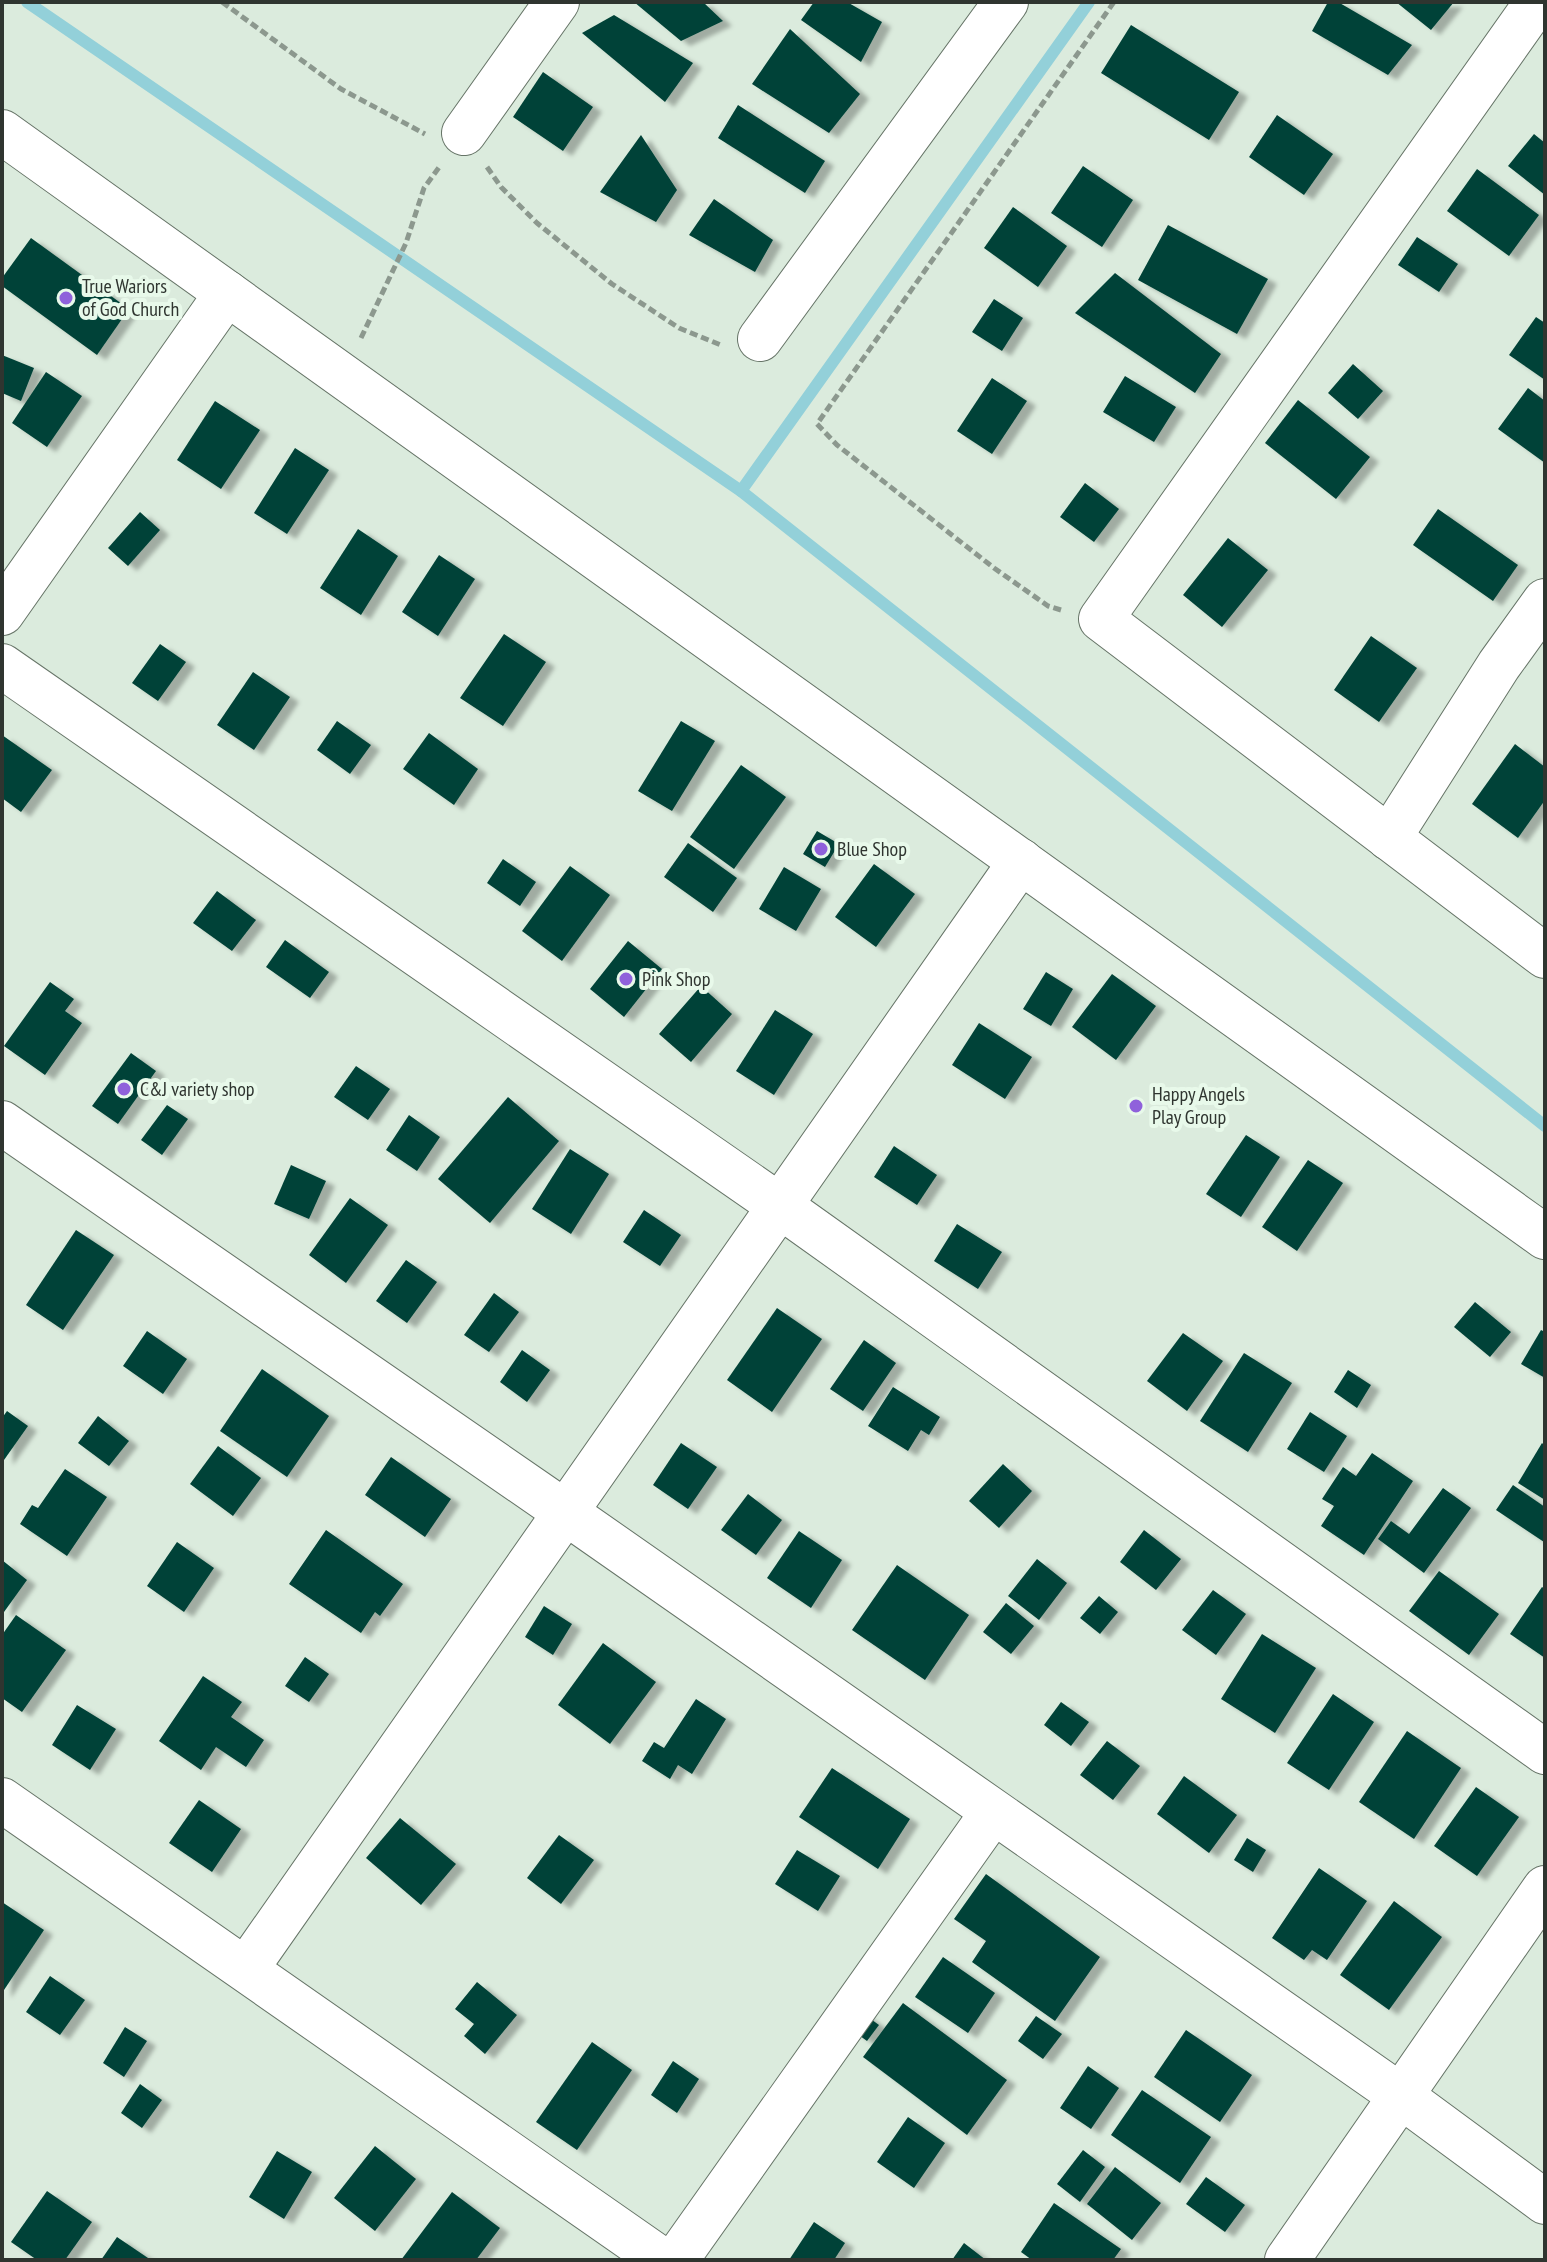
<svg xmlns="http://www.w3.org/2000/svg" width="1547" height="2262" viewBox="0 0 1547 2262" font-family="'PT Sans Narrow',sans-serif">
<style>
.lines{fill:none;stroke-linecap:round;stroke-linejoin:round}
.stream{stroke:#93d0d9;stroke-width:12}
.building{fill:#004237;filter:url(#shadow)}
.minor-casing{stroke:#667467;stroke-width:46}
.tertiary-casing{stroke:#667467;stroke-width:46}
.path{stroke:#8c988e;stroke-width:5;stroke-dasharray:8 4;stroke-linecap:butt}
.minor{stroke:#fff;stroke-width:44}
.tertiary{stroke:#fff;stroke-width:44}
.poi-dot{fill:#8f61db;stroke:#e8f9ea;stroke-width:3}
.labels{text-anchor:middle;stroke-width:8;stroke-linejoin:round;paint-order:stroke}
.poi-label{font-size:20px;fill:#2f3530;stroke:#e8f9ea;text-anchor:start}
</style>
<defs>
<filter id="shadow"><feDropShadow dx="9" dy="5" stdDeviation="2" flood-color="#0004"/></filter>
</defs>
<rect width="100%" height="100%" fill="#dbebdd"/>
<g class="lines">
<g class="stream">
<polyline points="27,2 741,491 1545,1126"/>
<polyline points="741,491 1089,2"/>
</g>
</g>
<g class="building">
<polygon points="634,2 703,2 723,21 681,41"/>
<polygon points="814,2 847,2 882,22 861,62 801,20"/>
<polygon points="1328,2 1338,2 1412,45 1388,75 1312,31"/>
<polygon points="1396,2 1454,2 1431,30"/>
<polygon points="614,15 693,63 665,102 582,33"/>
<polygon points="1131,25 1239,92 1209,140 1101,73"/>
<polygon points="790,29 860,94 829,133 752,84"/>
<polygon points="543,72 593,107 563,151 513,117"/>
<polygon points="738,105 825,161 805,193 718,138"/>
<polygon points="1277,115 1333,154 1304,195 1249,157"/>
<polygon points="1534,134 1545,143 1545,195 1508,166"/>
<polygon points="641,135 677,190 656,222 600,192"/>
<polygon points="1083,166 1133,200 1102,247 1051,213"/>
<polygon points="1477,169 1539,215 1509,256 1447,211"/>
<polygon points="714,199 773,240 755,272 689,235"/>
<polygon points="1013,207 1067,246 1038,287 984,248"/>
<polygon points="1168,225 1268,279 1237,334 1138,280"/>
<polygon points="1417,237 1458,264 1439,292 1398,265"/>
<polygon points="31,238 129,309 97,355 2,286 2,278"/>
<polygon points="1115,273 1221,354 1195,393 1075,313"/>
<polygon points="994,299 1023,318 1002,351 972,332"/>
<polygon points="1536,317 1545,323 1545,380 1509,355"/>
<polygon points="2,355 34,368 21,401 2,393"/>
<polygon points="1353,364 1383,391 1358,419 1328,393"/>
<polygon points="46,372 82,396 47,447 12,423"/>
<polygon points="1125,376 1176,407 1154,442 1103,412"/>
<polygon points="992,378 1027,401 992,454 957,431"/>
<polygon points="1528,388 1545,401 1545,463 1498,429"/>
<polygon points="1298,400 1370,457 1336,499 1265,443"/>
<polygon points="215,401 260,430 221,489 177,460"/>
<polygon points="295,448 329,470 287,534 254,513"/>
<polygon points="1085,483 1119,509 1094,542 1060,517"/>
<polygon points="1438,509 1518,565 1493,601 1413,545"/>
<polygon points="140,512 160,530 128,566 108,548"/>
<polygon points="358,529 398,556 361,615 320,588"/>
<polygon points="1228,538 1268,570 1222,627 1183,595"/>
<polygon points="439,555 475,579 438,636 402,612"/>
<polygon points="504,634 546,662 503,726 460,698"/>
<polygon points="1371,636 1417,668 1379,722 1334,690"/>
<polygon points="160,644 186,662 158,701 132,683"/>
<polygon points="253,672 290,697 254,750 217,725"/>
<polygon points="337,721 371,745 350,774 317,750"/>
<polygon points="681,721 715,741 672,811 638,791"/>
<polygon points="429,733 478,769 454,805 403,769"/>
<polygon points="2,735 52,770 21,812 2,798"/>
<polygon points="1515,744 1545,767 1545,800 1518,838 1472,804"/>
<polygon points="741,765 786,797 734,869 690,837"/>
<polygon points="817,831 839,844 825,867 803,854"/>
<polygon points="688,843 737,878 713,912 664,877"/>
<polygon points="503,859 536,882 520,906 487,883"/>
<polygon points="874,864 915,894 876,947 835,917"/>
<polygon points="570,866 610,895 562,961 522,931"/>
<polygon points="784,867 821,889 796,931 759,909"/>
<polygon points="217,891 256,920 232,951 193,923"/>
<polygon points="285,940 329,972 310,998 266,967"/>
<polygon points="628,941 662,969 624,1017 590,989"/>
<polygon points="1046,972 1073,989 1051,1026 1023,1009"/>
<polygon points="1112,974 1156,1006 1116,1060 1072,1027"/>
<polygon points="50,982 74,999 65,1011 82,1023 45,1075 4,1046"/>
<polygon points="701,986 732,1014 691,1062 659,1034"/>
<polygon points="775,1010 813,1034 774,1095 736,1071"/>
<polygon points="979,1023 1032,1057 1005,1099 952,1065"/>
<polygon points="131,1053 156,1071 118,1124 92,1106"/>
<polygon points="356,1066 390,1089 368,1120 334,1097"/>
<polygon points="508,1097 559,1141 490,1223 438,1179"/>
<polygon points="167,1105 188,1119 162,1155 141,1140"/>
<polygon points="409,1115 440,1137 417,1171 386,1150"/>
<polygon points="1246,1135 1280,1157 1241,1217 1206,1194"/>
<polygon points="894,1146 937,1175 917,1205 874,1177"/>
<polygon points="570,1149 609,1174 571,1234 532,1209"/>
<polygon points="1308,1160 1343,1183 1297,1251 1262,1227"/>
<polygon points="291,1165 326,1181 309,1219 274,1204"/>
<polygon points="350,1198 388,1225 346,1283 309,1255"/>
<polygon points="644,1210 681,1235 660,1266 623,1242"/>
<polygon points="957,1224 1002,1252 978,1289 934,1261"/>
<polygon points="76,1230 114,1255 63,1330 26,1305"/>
<polygon points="406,1260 437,1282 407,1323 376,1301"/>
<polygon points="494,1293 519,1312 489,1352 464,1335"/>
<polygon points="1475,1302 1511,1332 1490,1357 1454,1327"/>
<polygon points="777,1308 822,1339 772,1412 727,1380"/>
<polygon points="1541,1330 1545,1332 1545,1378 1521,1364"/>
<polygon points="147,1331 187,1359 163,1394 123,1366"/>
<polygon points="1183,1333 1223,1361 1187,1411 1147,1381"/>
<polygon points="864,1340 896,1363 863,1411 830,1389"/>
<polygon points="522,1350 550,1370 527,1402 500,1382"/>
<polygon points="1244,1353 1292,1383 1248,1452 1200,1421"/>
<polygon points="262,1369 329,1416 287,1477 220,1431"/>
<polygon points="1348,1370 1371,1385 1357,1408 1334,1392"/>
<polygon points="893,1387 940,1417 929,1435 921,1430 908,1451 868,1426"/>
<polygon points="7,1411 28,1426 4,1460 2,1418"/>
<polygon points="1310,1412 1347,1436 1324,1472 1287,1449"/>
<polygon points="98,1416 129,1441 109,1466 78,1443"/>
<polygon points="681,1443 717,1467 688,1509 653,1485"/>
<polygon points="1542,1443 1545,1446 1545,1500 1518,1483"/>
<polygon points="218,1446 261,1478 233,1516 190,1484"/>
<polygon points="1372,1453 1413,1481 1364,1555 1321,1526 1334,1506 1322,1499 1343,1467 1356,1476"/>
<polygon points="391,1457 451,1499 425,1537 365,1495"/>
<polygon points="1003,1464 1032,1491 999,1528 969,1501"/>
<polygon points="65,1469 107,1497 67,1556 20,1524 32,1505 38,1508"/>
<polygon points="1513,1485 1545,1507 1544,1542 1496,1510"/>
<polygon points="1443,1488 1471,1508 1424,1573 1378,1539 1391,1521 1409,1534"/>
<polygon points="748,1494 782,1520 756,1555 721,1530"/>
<polygon points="326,1530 403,1584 380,1616 375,1612 361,1633 289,1584"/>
<polygon points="1144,1530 1181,1559 1156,1590 1120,1562"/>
<polygon points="799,1531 842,1560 811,1608 767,1578"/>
<polygon points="177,1542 214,1568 184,1612 147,1586"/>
<polygon points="1037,1559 1067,1583 1039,1620 1008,1596"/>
<polygon points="2,1560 27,1580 4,1612 2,1611"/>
<polygon points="897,1565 969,1615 925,1680 852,1630"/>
<polygon points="1439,1571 1499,1614 1469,1655 1409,1611"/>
<polygon points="1542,1587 1545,1589 1545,1658 1510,1634"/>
<polygon points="1213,1590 1246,1614 1216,1655 1182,1630"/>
<polygon points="1099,1596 1118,1612 1100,1634 1080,1618"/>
<polygon points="1006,1603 1034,1626 1011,1654 983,1632"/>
<polygon points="544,1606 572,1624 553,1655 525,1637"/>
<polygon points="16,1615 66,1650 22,1712 2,1698 2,1635"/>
<polygon points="1262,1634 1316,1668 1275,1733 1221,1699"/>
<polygon points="603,1643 656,1682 610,1744 558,1705"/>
<polygon points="305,1657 329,1674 309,1702 285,1686"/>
<polygon points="203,1676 242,1702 231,1717 264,1740 246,1767 216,1747 201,1770 159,1741"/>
<polygon points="1333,1694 1374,1722 1329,1790 1287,1763"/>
<polygon points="696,1699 726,1719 692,1774 678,1765 670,1779 642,1761 654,1742 664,1748"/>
<polygon points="1061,1702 1089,1722 1071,1746 1044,1725"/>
<polygon points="77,1705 116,1729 90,1770 52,1745"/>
<polygon points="1407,1731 1461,1768 1414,1839 1359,1802"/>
<polygon points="1107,1741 1140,1766 1113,1800 1080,1775"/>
<polygon points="832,1768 910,1819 878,1869 799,1817"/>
<polygon points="1184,1776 1237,1815 1209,1853 1157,1814"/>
<polygon points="1476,1787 1519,1817 1477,1876 1434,1846"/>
<polygon points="199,1800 241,1829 212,1872 169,1843"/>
<polygon points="400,1818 456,1864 421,1905 366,1858"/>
<polygon points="559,1835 594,1860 561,1904 527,1878"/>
<polygon points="1247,1838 1266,1850 1253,1872 1234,1860"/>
<polygon points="797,1850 840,1876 818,1911 775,1884"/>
<polygon points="1319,1868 1367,1901 1327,1960 1312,1950 1304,1960 1272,1938"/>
<polygon points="986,1874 1100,1957 1055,2021 972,1962 986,1941 954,1919"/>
<polygon points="1394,1901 1442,1937 1389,2010 1340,1975"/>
<polygon points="2,1902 44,1930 2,1993"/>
<polygon points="943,1957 995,1993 968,2033 915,1997"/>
<polygon points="50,1976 85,2000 60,2035 26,2012"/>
<polygon points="477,1982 517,2015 485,2054 464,2036 474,2024 455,2009"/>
<polygon points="903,2003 1007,2080 967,2135 863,2057"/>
<polygon points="857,2009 879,2025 867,2041 845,2025"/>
<polygon points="1036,2016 1062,2034 1043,2059 1018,2041"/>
<polygon points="125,2027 147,2041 124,2077 103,2063"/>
<polygon points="1186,2030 1252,2075 1220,2122 1154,2077"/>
<polygon points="592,2042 632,2070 577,2150 536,2122"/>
<polygon points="673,2061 699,2079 677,2113 651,2095"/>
<polygon points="1088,2066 1119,2088 1091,2129 1060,2108"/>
<polygon points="140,2084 162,2100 142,2128 121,2113"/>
<polygon points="1142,2090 1211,2137 1180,2183 1111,2135"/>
<polygon points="908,2117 945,2143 914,2188 877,2162"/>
<polygon points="375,2146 416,2179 375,2231 334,2198"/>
<polygon points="1083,2150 1105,2167 1080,2202 1057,2184"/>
<polygon points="277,2151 312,2172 284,2219 249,2197"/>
<polygon points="1115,2167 1161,2203 1132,2240 1087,2204"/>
<polygon points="1206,2177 1245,2205 1225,2232 1186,2204"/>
<polygon points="47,2191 92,2222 65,2260 37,2260 11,2242"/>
<polygon points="452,2192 500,2228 476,2260 401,2260"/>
<polygon points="1054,2203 1121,2249 1113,2260 1032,2260 1021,2252"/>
<polygon points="814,2222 845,2243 834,2260 789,2260"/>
<polygon points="117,2237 151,2260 101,2260"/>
<polygon points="964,2243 986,2260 952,2260"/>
</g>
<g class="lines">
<defs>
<g id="minor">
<polyline points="1537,2 1101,619 1545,956"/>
<polyline points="464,133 557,2"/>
<polyline points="760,339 1006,2"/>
<polyline points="2,613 227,293"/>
<polyline points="2,666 780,1206 1545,1752"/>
<polyline points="1389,838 1499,665 1545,601"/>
<polyline points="2,1123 565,1512 1401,2096 1545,2202"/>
<polyline points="2,1800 662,2260"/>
<polyline points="246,1969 1021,861"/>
<polyline points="676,2260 993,1812"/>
<polyline points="1287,2260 1545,1888"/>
</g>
<polyline id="tertiary" points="2,132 1545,1237"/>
</defs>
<use href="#minor" class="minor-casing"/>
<use href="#tertiary" class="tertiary-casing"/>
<g class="path">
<polyline points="222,2 341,89 425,134"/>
<polyline points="487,167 501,187 537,223 612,284 679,328 721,345"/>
<polyline points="361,338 406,243 424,188 440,166"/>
<polyline points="1061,610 1048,606 994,568 837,445 817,424 1114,2"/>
</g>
<use href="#minor" class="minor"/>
<use href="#tertiary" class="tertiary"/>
</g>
<g class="poi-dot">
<circle cx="66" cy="298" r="8"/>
<circle cx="821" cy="849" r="8"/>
<circle cx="626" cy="979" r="8"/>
<circle cx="124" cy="1089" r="8"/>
<circle cx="1136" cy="1106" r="8"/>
</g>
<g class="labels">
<g class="poi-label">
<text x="82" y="293">True Wariors<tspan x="82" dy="23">of God Church</tspan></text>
<text x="837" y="856">Blue Shop</text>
<text x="642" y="986">Pink Shop</text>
<text x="140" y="1096">C&amp;J variety shop</text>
<text x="1152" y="1101">Happy Angels<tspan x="1152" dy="23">Play Group</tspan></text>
</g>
</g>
<rect width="1547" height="2262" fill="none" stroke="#2f3530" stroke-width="8"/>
</svg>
